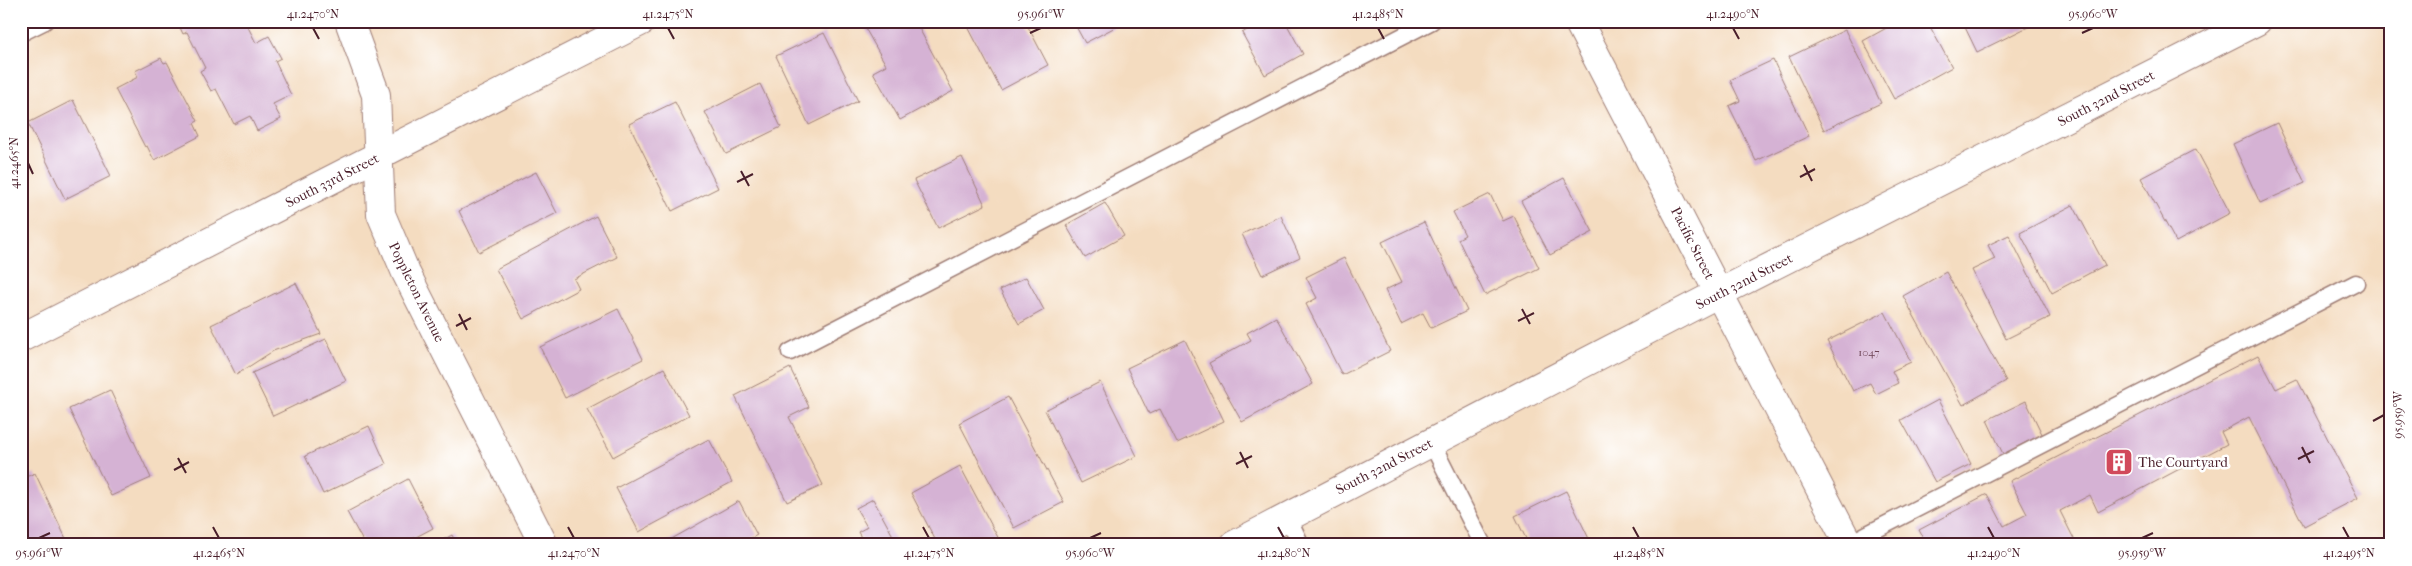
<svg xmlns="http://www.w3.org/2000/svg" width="2412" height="566" viewBox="0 0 2412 566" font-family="'IM FELL French Canon',serif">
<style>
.building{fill:#d5b2d4}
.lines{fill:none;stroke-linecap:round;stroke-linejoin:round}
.service-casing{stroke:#9f7e76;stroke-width:19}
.minor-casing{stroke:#9f7e76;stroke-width:30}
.service{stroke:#fff;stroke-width:16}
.minor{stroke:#fff;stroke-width:28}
.ticks{fill:none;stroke:#4a1f2b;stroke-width:2}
.labels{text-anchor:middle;stroke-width:5;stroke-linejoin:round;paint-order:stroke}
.number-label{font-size:11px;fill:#6d4455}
.street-label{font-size:14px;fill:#4a1f2b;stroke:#fff}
.poi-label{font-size:14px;fill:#4a1f2b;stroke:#fff;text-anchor:start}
.neatline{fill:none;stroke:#4a1f2b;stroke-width:2}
.ticks-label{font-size:12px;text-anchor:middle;fill:#4a1f2b}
</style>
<rect width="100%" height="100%" fill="#fff"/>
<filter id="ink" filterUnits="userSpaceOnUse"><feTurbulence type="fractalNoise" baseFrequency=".02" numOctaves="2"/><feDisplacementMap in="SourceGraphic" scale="10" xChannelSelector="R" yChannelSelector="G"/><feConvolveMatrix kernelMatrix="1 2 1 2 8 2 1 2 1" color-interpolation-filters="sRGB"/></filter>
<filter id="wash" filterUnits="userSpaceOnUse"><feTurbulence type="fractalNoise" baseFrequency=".0096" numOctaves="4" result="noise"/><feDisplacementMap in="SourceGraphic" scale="20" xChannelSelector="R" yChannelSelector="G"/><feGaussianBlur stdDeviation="1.12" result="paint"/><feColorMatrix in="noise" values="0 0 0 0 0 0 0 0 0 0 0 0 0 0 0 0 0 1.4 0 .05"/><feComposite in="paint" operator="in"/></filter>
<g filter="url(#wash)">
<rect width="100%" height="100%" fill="#f4dcc0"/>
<g id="blocks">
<g class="building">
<polygon points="177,21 245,21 256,43 269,36 281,58 275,61 291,95 273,104 281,119 257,131 250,116 234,124 216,89 211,91 200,71 205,68 187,32 183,34"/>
<polygon points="878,21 915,21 953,91 900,120 873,72 886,65 865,28"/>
<polygon points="965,21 1025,21 1048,65 1001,90"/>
<polygon points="1073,21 1122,21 1123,23 1085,43"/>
<polygon points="1262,21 1285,21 1303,54 1265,75 1242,33"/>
<polygon points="1899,21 1927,21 1952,67 1894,99 1863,41"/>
<polygon points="1962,21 2033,21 2034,24 1977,52"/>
<polygon points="1845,30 1881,103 1824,130 1789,57"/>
<polygon points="824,33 858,101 809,125 776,56"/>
<polygon points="161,58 164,63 167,62 198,121 194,123 200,136 154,160 147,146 145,147 115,89 138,77 135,71"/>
<polygon points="1773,60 1809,136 1756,161 1729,106 1740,101 1730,80"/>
<polygon points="760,84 781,127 726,154 705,112"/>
<polygon points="73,100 111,176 65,199 28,123"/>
<polygon points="675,102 718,188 672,211 629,124"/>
<polygon points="2277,123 2305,183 2260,203 2233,144"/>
<polygon points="2196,149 2230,213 2176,242 2141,178"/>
<polygon points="962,157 985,205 938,228 914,180"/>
<polygon points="536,172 557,213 479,252 459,211"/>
<polygon points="1564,178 1593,232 1550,255 1521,201"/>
<polygon points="1490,194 1503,221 1514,216 1539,268 1485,295 1458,239 1465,235 1453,212"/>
<polygon points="1105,203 1124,236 1085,258 1066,225"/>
<polygon points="2073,205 2105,265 2052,293 2020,233"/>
<polygon points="596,216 617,257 574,279 579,289 523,319 496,269"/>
<polygon points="1281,216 1300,257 1262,275 1242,234"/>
<polygon points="1424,222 1467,311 1431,328 1423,313 1401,324 1385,290 1402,282 1382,242"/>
<polygon points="2009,235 2050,317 2006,339 1972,270 1995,259 1988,245"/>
<polygon points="1344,258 1390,351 1342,375 1306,304 1317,298 1306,277"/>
<polygon points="1946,272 2006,381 1963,405 1903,296"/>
<polygon points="1026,277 1044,310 1019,324 1000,290"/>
<polygon points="296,283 321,334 273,351 236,375 211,325"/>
<polygon points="618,309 643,359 565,398 540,347"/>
<polygon points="1885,312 1911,362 1892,371 1898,383 1876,394 1870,383 1853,391 1827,341"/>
<polygon points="1276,317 1313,384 1242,422 1209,363 1251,340 1247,333"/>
<polygon points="326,339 346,381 273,416 252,373"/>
<polygon points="1185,340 1224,421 1177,443 1160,409 1149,414 1127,368"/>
<polygon points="2258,355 2276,389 2297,379 2358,498 2304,526 2249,417 2221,432 2227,444 2098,512 2090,495 2060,511 2077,545 1927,545 1919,530 1987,494 2004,526 2027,514 2010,481"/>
<polygon points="664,368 689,415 613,457 587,409"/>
<polygon points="790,368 809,407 789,417 823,485 787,502 735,396"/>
<polygon points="1100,382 1137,456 1081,483 1045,410"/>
<polygon points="110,390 151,478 111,496 69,409"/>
<polygon points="1008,397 1064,502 1014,528 959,423"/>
<polygon points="1938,400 1971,464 1935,482 1901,420"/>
<polygon points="2026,401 2042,434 2003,454 1987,420"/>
<polygon points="369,426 386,464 323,494 305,456"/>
<polygon points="709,439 732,482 639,532 616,488"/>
<polygon points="960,466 1002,545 938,545 911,493"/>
<polygon points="35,473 69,545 21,545 21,479"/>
<polygon points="408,479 433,528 401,545 365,545 347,512"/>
<polygon points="1566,491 1592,545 1529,545 1515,516"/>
<polygon points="873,499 898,545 865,545 858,532 867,527 856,508"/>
<polygon points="739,501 757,535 739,545 661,545"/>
<polygon points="452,535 457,545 434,545"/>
</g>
</g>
</g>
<g filter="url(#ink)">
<use href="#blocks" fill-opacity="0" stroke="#9f7e76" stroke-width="1"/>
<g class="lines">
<defs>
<g id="service">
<polyline points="21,33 45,21"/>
<polyline points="790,352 1432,21"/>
<polyline points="1431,442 1483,545"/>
<polyline points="1288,517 1301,545"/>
<polyline points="1848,544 2356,283"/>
</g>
<g id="minor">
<polyline points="349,21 376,95 381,214 406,273 544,545"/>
<polyline points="1578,21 1849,545"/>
<polyline points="21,338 642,21"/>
<polyline points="1234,545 1719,293 2257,21"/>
</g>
</defs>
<use href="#service" class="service-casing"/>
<use href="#minor" class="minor-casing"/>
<use href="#service" class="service"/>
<use href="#minor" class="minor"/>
</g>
</g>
<path class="ticks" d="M313,28l6,11M668,28l6,11M1378,28l6,11M1733,28l6,11M1030,33l11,-5M2082,33l11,-5M28,163l5,11M1804,165l8,16M741,171l8,15M1800,177l15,-8M737,182l16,-8M1522,309l8,15M459,314l8,16M1518,321l16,-8M456,326l15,-8M2373,421l11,-6M2302,447l8,16M1240,452l8,16M178,458l8,15M2298,459l16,-8M1236,464l16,-8M174,470l15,-8M213,527l6,11M568,527l6,11M923,527l6,11M1278,527l6,11M1633,527l6,11M1988,527l6,11M2343,527l6,11M39,538l11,-5M1090,538l11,-5M2142,538l11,-5"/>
<defs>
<symbol id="building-square" viewBox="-11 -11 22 22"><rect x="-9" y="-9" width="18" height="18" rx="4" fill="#d1495b" stroke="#fff"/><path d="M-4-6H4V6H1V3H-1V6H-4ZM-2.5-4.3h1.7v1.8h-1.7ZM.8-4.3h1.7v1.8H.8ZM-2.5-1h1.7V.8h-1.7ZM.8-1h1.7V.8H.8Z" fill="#fff"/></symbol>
</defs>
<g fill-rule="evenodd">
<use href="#building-square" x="2103" y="446" width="32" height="32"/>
</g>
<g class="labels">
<g class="number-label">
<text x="1869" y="356">1047</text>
</g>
<g class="street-label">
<text transform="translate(2106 98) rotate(-27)" y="5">South 32nd Street</text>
<text transform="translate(332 180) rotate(-27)" y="5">South 33rd Street</text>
<text transform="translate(1693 243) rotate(63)" y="5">Pacific Street</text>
<text transform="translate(1744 281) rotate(-27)" y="5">South 32nd Street</text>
<text transform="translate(417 292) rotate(64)" y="5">Poppleton Avenue</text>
<text transform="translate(1384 466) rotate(-27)" y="5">South 32nd Street</text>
</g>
<g class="poi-label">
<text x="2138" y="467">The Courtyard</text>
</g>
</g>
<rect width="2412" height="566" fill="none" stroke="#fff" stroke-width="55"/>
<rect x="28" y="28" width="2356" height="510" class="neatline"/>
<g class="ticks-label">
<text x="313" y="18">41.2470°N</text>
<text x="668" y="18">41.2475°N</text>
<text x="1041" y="18">95.961°W</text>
<text x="1378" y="18">41.2485°N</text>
<text x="1733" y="18">41.2490°N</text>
<text x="2093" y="18">95.960°W</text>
<text transform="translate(14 163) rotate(-90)" y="4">41.2465°N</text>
<text transform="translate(2398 415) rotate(-90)" y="4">95.959°W</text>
<text x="39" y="557">95.961°W</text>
<text x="219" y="557">41.2465°N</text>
<text x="574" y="557">41.2470°N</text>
<text x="929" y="557">41.2475°N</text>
<text x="1090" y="557">95.960°W</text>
<text x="1284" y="557">41.2480°N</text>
<text x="1639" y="557">41.2485°N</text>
<text x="1994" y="557">41.2490°N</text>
<text x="2142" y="557">95.959°W</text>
<text x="2349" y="557">41.2495°N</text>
</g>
</svg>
